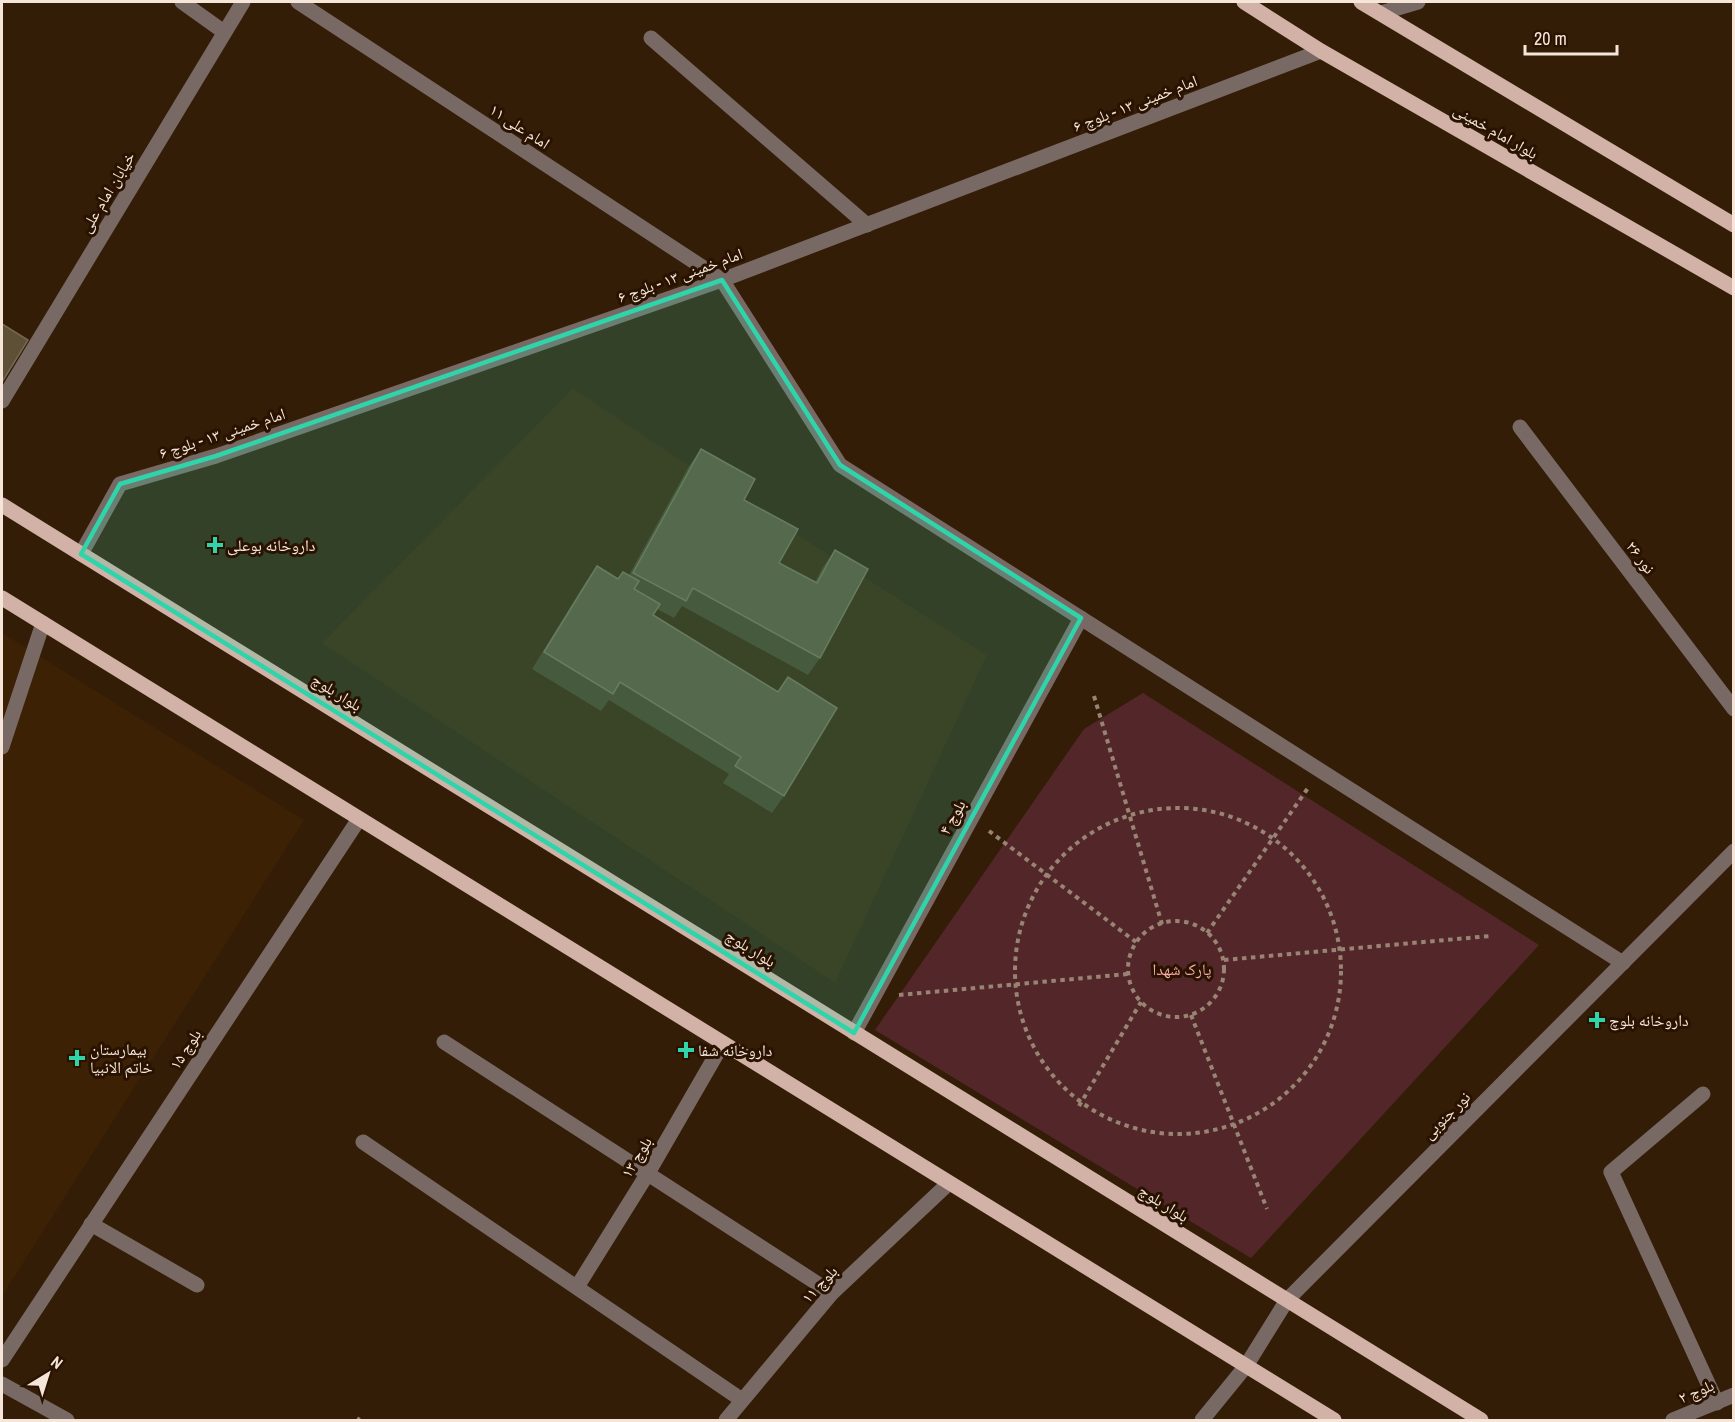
<svg xmlns="http://www.w3.org/2000/svg" width="1735" height="1422" viewBox="0 0 1735 1422" font-family="'Archivo Narrow','Noto Naskh Arabic',sans-serif">
<style>
.built{fill:#3d2105}
.green{fill:#53272a}
.lines{fill:none;stroke-linecap:round;stroke-linejoin:round}
.path{stroke:#978473;stroke-width:4;stroke-dasharray:4.5 4.5;stroke-linecap:butt}
.minor{stroke:#796964;stroke-width:15}
.major{stroke:#d2b1a6;stroke-width:15}
.wall{fill:#4c3e22}
.building{fill:#5e5036;stroke:#76674f;stroke-width:1.5}
.marked{fill:#30d4aa;fill-opacity:0.2;stroke:#30d4aa;stroke-width:4.5;stroke-linejoin:round}
.poi-dot{fill:#30d4aa;stroke:#291300;stroke-width:2}
.labels{text-anchor:middle;stroke-width:6;stroke-linejoin:round;paint-order:stroke}
.street-label{font-size:16px;fill:#f6e6da;stroke:#291300}
.poi-label{font-size:16px;fill:#f6e6da;stroke:#291300;text-anchor:start}
.park-label{font-size:16px;fill:#f9a9aa;stroke:#291300}
</style>
<rect width="100%" height="100%" fill="#331d07"/>
<g class="built">
<polygon points="573,388 699,472 987,655 835,983 322,643"/>
<polygon points="2,633 304,820 2,1296"/>
</g>
<polygon class="green" points="1143,693 1539,945 1251,1258 875,1030 1084,729"/>
<g class="lines">
<g class="path">
<polyline points="1094,696 1162,924"/>
<circle cx="1178" cy="971" r="163"/>
<polyline points="989,831 1136,942"/>
<circle cx="1176" cy="969" r="48"/>
<polyline points="1207,933 1308,788"/>
<polyline points="1224,960 1490,936"/>
<polyline points="899,995 1128,974"/>
<polyline points="1191,1015 1267,1209"/>
<polyline points="1079,1106 1141,1002"/>
<polyline points="358,1420 360,1418"/>
</g>
<g class="minor">
<polyline points="182,2 224,32"/>
<polyline points="298,2 722,280 840,465 1623,963"/>
<polyline points="1381,13 1418,2"/>
<polyline points="651,38 867,225"/>
<polyline points="2,401 243,2"/>
<polyline points="1520,427 1734,709"/>
<polyline points="81,554 120,484 216,456 722,280 1321,51"/>
<polyline points="2,747 43,623"/>
<polyline points="854,1033 1081,618"/>
<polyline points="444,1042 832,1293"/>
<polyline points="1703,1094 1611,1172 1717,1403"/>
<polyline points="363,1142 742,1400"/>
<polyline points="91,1224 197,1285"/>
<polyline points="577,1287 648,1173 723,1043"/>
<polyline points="2,1360 359,819"/>
<polyline points="2,1384 67,1420"/>
<polyline points="726,1420 832,1293 949,1183"/>
<polyline points="1202,1420 1246,1366 1287,1300 1734,851"/>
<polyline points="1673,1420 1734,1395"/>
</g>
<g class="major">
<polyline points="1244,2 1321,51 1734,288"/>
<polyline points="1361,2 1734,225"/>
<polyline points="2,505 1481,1420"/>
<polyline points="2,598 1334,1420"/>
</g>
</g>
<polygon class="wall" points="701,449 744,500 779,563 815,582 823,567 835,550 820,658 808,675 682,606 674,618 657,609 653,615 778,691 788,677 784,796 772,813 723,783 729,774 609,700 601,711 532,669 585,583 597,566 618,579 629,575 689,466"/>
<g class="building">
<polygon points="2,324 28,340 2,382"/>
<polygon points="701,449 755,479 744,500 798,529 779,563 817,583 835,550 868,569 820,658 693,588 686,601 633,573"/>
<polygon points="597,566 618,579 623,572 639,581 634,589 660,604 653,615 778,692 788,677 837,708 784,796 735,766 741,757 620,682 613,694 544,652"/>
</g>
<path class="marked" d="M722,280l118,185 241,153 -227,415 -773,-479 39,-70 96,-28z"/>
<g class="poi-dot">
<path d="M212 536h6v6h6v6h-6v6h-6v-6h-6v-6h6z"/>
<path d="M1594 1011h6v6h6v6h-6v6h-6v-6h-6v-6h6z"/>
<path d="M683 1041h6v6h6v6h-6v6h-6v-6h-6v-6h6z"/>
<path d="M74 1049h6v6h6v6h-6v6h-6v-6h-6v-6h6z"/>
</g>
<g class="labels">
<g class="street-label">
<text transform="translate(1135 103) rotate(-21)" y="6">امام خمینی ۱۳ - بلوچ ۶</text>
<text transform="translate(520 126) rotate(33)" y="6">امام علی ۱۱</text>
<text transform="translate(1496 131) rotate(30)" y="6">بلوار امام خمینی</text>
<text transform="translate(107 192) rotate(-59)" y="6">خیابان امام علی</text>
<text transform="translate(680 275) rotate(-20)" y="6">امام خمینی ۱۳ - بلوچ ۶</text>
<text transform="translate(222 433) rotate(-18)" y="6">امام خمینی ۱۳ - بلوچ ۶</text>
<text transform="translate(1641 557) rotate(53)" y="6">نور ۲۶</text>
<text transform="translate(337 692) rotate(32)" y="6">بلوار بلوچ</text>
<text transform="translate(952 817) rotate(-61)" y="6">بلوچ ۴</text>
<text transform="translate(751 948) rotate(32)" y="6">بلوار بلوچ</text>
<text transform="translate(185 1049) rotate(-57)" y="6">بلوچ ۱۵</text>
<text transform="translate(1446 1115) rotate(-45)" y="6">نور جنوبی</text>
<text transform="translate(636 1157) rotate(-59)" y="6">بلوچ ۱۳</text>
<text transform="translate(1164 1203) rotate(32)" y="6">بلوار بلوچ</text>
<text transform="translate(819 1284) rotate(-47)" y="6">بلوچ ۱۱</text>
<text transform="translate(1696 1391) rotate(-23)" y="6">بلوچ ۲</text>
</g>
<g class="poi-label">
<text x="227" y="551">داروخانه بوعلی</text>
<text x="1609" y="1026">داروخانه بلوچ</text>
<text x="90" y="1055">بیمارستان<tspan x="90" dy="18">خاتم الانبیا</tspan></text>
<text x="698" y="1056">داروخانه شفا</text>
</g>
<g class="park-label">
<text x="1182" y="975">پارک شهدا</text>
</g>
</g>
<rect width="1735" height="1422" fill="none" stroke="#f6e6da" stroke-width="6"/>
<g transform="translate(48 1374) rotate(38)" stroke="#291300" stroke-width="4.5" paint-order="stroke">
<path d="M0-4.5L10 22L0 15L-10 22Z" fill="#f6e6da"/>
<text y="-9" font-size="16" font-weight="bold" text-anchor="middle" fill="#f6e6da">N</text>
</g>
<path d="M1525 45v9h92v-9" fill="none" stroke="#f6e6da" stroke-width="3"/>
<text x="1534" y="45" font-size="18" fill="#f6e6da" stroke="#291300" stroke-width="4.5" paint-order="stroke">20 m</text>
</svg>
